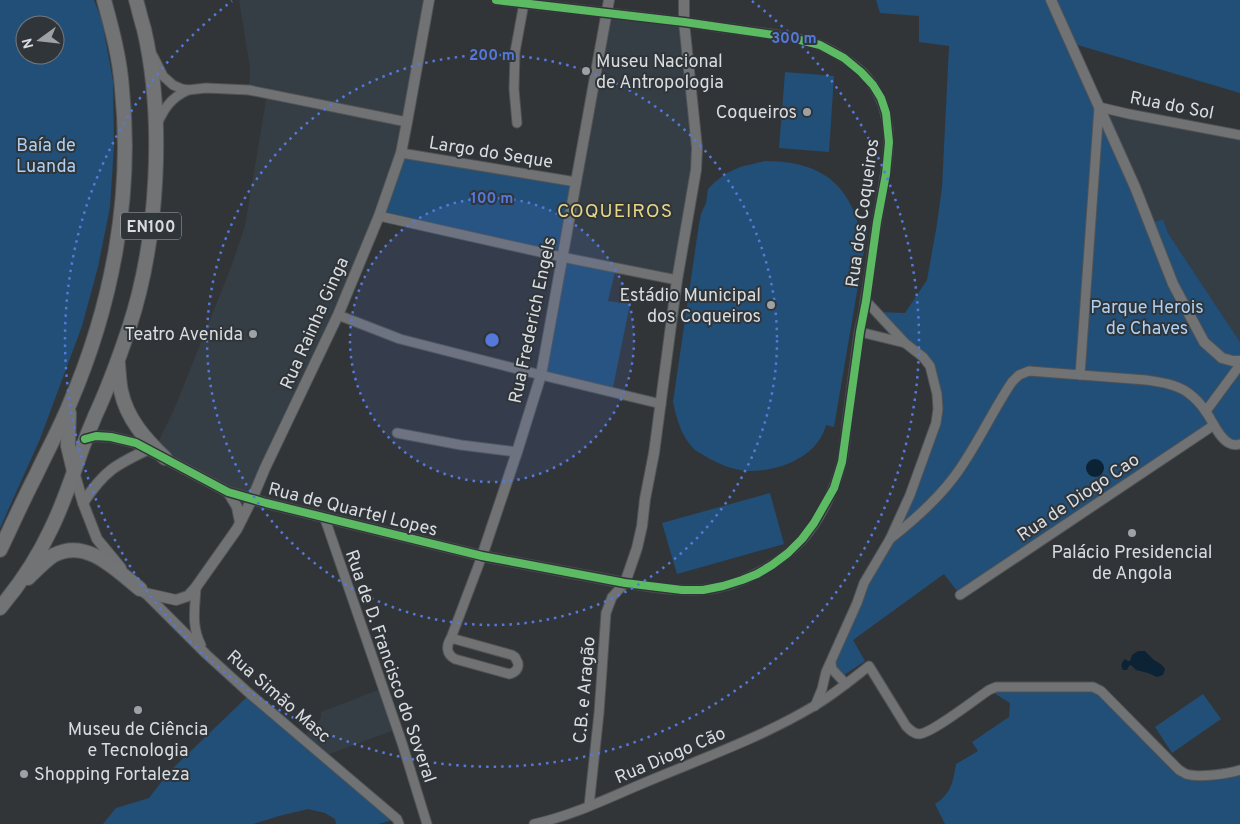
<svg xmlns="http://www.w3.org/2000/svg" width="1240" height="824" viewBox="0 0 1240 824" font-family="Overpass,sans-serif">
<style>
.built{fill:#353d45}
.green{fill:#214f77;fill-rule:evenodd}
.water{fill:#0c2336}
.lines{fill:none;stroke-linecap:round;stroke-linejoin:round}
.minor-casing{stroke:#515355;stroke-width:11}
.tertiary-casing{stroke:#515355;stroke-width:12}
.primary-casing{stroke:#515355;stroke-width:16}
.minor{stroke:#717274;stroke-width:9}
.tertiary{stroke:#717274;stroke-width:10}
.primary{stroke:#727374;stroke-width:14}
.cycleway-casing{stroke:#30353a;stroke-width:11}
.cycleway{stroke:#5cba63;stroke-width:8}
.ring{fill:none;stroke:#5579da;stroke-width:2.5;stroke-dasharray:2.5 5}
.poi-dot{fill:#9fa2a5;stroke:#30353a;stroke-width:2}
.labels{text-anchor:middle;stroke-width:4;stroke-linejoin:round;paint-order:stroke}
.shield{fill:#30353a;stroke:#a6aaae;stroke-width:1}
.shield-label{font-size:16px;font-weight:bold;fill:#d9dcdf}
.poi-label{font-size:18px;fill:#d9dcdf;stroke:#30353a;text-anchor:end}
.street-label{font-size:18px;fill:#d9dcdf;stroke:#30353a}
.park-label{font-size:18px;fill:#acd1f4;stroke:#30353a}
.neighbourhood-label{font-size:19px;letter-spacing:1px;fill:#e6d688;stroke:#30353a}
.centre{fill:#5579da;stroke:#30353a;stroke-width:2.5}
.ring-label{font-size:15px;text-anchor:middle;font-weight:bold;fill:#5579da;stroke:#30353a;stroke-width:4;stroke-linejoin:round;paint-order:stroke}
</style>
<rect width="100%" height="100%" fill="#323538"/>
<g class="built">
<polygon points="239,0 429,0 407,122 379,216 252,499 155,449 175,407 231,267 245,226 267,94 249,90 250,68"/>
<polygon points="607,14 684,22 695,148 677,280 562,257"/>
<polygon points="1099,107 1240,135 1240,342 1168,233 1163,219 1149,224"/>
<polygon points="383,688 397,729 324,756 302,738 321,718 321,712"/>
</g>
<g class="green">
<path d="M0,0h94l8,21 11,60 1,65 -4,61 -12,60 -16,59 -42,113 -40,89zM25,25h30v30h-30z"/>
<polygon points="876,0 1240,0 1240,93 1071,43 1149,224 1163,219 1168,233 1240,342 1240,444 1232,444 1214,426 960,595 944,574 853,640 865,661 844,675 831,663 890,539 938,409 923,357 877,312 905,313 927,280 937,224 942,187 949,46 919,42 919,16 880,13"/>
<polygon points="785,72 834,76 829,152 779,148"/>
<polygon points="401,153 575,182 562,257 616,268 608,301 630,304 612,392 541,375 562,257 379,216"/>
<path d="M765,161c47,0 80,16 93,63l10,3 -34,200 -8,-2c-8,32 -48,47 -78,46 -15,-1 -30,-7 -43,-15 -3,-2 -7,-4 -10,-6 -14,-14 -18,-30 -22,-48l26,-178 2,-10 5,-11 2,-14 8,-8 11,-8 13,-6z"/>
<polygon points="770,493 784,544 677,574 662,523"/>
<path d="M1093,687l92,87 55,-4v54h-295l-10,-20c16,-10 18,-22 21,-40l22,-13 -6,-9 37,-25 1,-14 -21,-13z"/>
<polygon points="250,694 397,819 378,824 336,824 335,819 325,813 308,809 279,816 253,824 103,824 116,808 149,798 169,772"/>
<polygon points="1203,694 1221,719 1172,753 1155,727"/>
</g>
<g class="water">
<circle cx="1095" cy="468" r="9"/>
<path d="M1138,651h7l9,9 8,5 3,4 -2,6 -6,2 -9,-4 -12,-3 -5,-5 -2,1 -2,4h-4c-3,-5 -1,-8 2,-11l3,2h2l2,-6z"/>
</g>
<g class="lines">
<defs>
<g id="minor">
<path d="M496,0c74,9 148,16 222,27 33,5 67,7 99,17 14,5 34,18 45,28 16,16 24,35 26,57 3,31 -7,63 -11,94 -5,26 -7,53 -12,79 -1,11 -4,21 -6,31 -4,30 -8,60 -12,90 -2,14 -2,29 -6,42 -7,26 -21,55 -39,75 -25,26 -67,49 -103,50 -25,1 -49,-3 -74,-7l-13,14 -6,16 -7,100 -10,93"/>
<polyline points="153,56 163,76 173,85 182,89 188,90 206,88 249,90 407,122"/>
<polyline points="517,123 514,89 515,52 524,3"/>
<path d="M157,124c8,-17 14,-26 31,-34"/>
<polyline points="401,153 576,182"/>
<polyline points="379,216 562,257 677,280"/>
<polyline points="338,315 400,339 541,375 661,404"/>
<polyline points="860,332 905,343"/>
<polyline points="1080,375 1099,107 1129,114 1240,135"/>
<polyline points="1206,411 1240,365"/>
<polyline points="397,433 461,445 517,452"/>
<polyline points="325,519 402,743 427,824"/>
<path d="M890,539c23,-18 46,-38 64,-62 22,-29 37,-64 58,-95l7,-7 10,-4 117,9c14,2 29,4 41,12 7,5 14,12 19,20 6,8 13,26 23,31 3,2 7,2 11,1"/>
<path d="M196,587c-1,21 -5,39 5,58"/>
<polyline points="145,593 206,654 250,694 397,819 399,824"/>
<polyline points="960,595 1214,425"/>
<path d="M451,638l61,17 3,2 3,6c1,6 -3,10 -9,11l-54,-15c-9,-5 -9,-13 -4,-21z"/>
<polyline points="451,638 482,556"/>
<polyline points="831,663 832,669 846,684"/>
<polyline points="815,706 822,689 826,672 857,603 864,583 890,539 910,495 936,423 938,409 937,394 930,366 923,357 905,343 866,301"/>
<path d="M534,824c41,-9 78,-28 117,-44 55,-23 111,-43 163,-74 19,-11 37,-26 55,-40l37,60c4,4 8,8 13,8 12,0 58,-36 70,-44l7,-3h97l8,4 78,79c2,1 5,3 7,4 12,4 42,0 54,-4"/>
</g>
<g id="tertiary">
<polyline points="1051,0 1135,187 1173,284 1204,342 1222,358 1233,361 1240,361"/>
<polyline points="85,439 96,436 111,437 136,443 228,492 266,503 482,556 625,583 637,548 642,526 645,499 654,453 677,280 696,170 697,148 684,22 684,0"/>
<polyline points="74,472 83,503 97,539 121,568"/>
<polyline points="228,492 237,507 240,522"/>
<path d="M83,503c21,-32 32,-38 66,-54"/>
<polyline points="482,556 517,452 541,375 609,0"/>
<polyline points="135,584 140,589 145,593 167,598 176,600 188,596 196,587 237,529 252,499 265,468 338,315 379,216 401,153 407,122 429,0"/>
</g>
<g id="primary">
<path d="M118,364c1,9 1,18 3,27 6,28 24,48 44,67"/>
<polyline points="69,413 68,446 74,471"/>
<path d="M0,550c12,-25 23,-50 36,-75 11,-24 24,-47 34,-72 42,-98 63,-207 52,-314 -2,-30 -10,-60 -18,-89"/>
<path d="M28,578c7,-7 18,-18 26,-23 33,-17 62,15 86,34"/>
<path d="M0,608c20,-24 38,-51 51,-79 14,-28 23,-59 34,-88 3,-9 7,-17 10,-25 13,-28 24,-58 34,-88 29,-88 36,-208 15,-299 -3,-9 -5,-19 -8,-29"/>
</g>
</defs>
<use href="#minor" class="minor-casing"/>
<use href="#tertiary" class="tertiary-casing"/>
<use href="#primary" class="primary-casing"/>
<use href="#minor" class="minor"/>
<use href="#tertiary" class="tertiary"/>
<use href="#primary" class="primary"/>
<defs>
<polyline id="cycleway" points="85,439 96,436 111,437 136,443 228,492 266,503 482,556 625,583 682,590 703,590 723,586 742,580 757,574 772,565 788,553 802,539 814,523 834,488 842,462 860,332 866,301 877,222 886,174 889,142 886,113 881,98 873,85 861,72 844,58 820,45 788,37 684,22 496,0"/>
</defs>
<use href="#cycleway" class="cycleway-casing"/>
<use href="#cycleway" class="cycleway"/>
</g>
<circle cx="492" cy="340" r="142" fill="#5579da" fill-opacity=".12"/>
<g class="ring">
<circle cx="492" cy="340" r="142"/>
<circle cx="492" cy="340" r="285"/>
<path d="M752 1A427 427 0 1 1 232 1"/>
</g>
<g class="poi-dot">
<circle cx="586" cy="71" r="5"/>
<circle cx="807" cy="112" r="5"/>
<circle cx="771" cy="305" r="5"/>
<circle cx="253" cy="334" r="5"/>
<circle cx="1132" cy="533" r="5"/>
<circle cx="138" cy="710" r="5"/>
<circle cx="24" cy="774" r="5"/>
</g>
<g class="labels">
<rect class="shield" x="121" y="212.5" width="60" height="27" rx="4"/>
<g class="shield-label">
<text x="151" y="232">EN100</text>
</g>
<g class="poi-label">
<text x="596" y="67" text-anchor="start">Museu Nacional<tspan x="596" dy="21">de Antropologia</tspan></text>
<text x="797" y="118">Coqueiros</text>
<text x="761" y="301">Estádio Municipal<tspan x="761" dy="21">dos Coqueiros</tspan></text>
<text x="243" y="340">Teatro Avenida</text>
<text x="1132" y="558" text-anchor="middle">Palácio Presidencial<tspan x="1132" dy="21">de Angola</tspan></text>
<text x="138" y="735" text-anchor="middle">Museu de Ciência<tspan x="138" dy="21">e Tecnologia</tspan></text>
<text x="34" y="780" text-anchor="start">Shopping Fortaleza</text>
</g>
<g class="street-label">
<text transform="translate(1172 105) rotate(11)" y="6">Rua do Sol</text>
<text transform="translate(491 152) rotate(9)" y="6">Largo do Seque</text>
<text transform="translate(862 213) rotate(-82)" y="6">Rua dos Coqueiros</text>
<text transform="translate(532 320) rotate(-78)" y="6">Rua Frederich Engels</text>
<text transform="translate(314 323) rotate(-66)" y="6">Rua Rainha Ginga</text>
<text transform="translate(1078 497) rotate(-34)" y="6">Rua de Diogo Cao</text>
<text transform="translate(353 509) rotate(14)" y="6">Rua de Quartel Lopes</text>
<text transform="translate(391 666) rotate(71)" y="6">Rua de D. Francisco do Soveral</text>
<text transform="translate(584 690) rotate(-85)" y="6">C.B. e Aragão</text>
<text transform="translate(279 696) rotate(41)" y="6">Rua Simão Masc</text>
<text transform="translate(670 755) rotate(-23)" y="6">Rua Diogo Cão</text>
</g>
<g class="park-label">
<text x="46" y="151">Baía de<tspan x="46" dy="21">Luanda</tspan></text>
<text x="1147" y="313">Parque Herois<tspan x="1147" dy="21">de Chaves</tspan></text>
</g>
<g class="neighbourhood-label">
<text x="615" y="217">COQUEIROS</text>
</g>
</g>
<circle cx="492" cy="340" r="8" class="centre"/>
<g class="ring-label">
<text x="794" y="43">300 m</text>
<text x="492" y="60">200 m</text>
<text x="492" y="203">100 m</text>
</g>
<g transform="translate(40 40) rotate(255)"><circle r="24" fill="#30353a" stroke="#74787c"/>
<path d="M0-4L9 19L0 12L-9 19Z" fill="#9fa2a5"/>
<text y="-8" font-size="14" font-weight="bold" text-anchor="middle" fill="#d9dcdf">N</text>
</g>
</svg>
